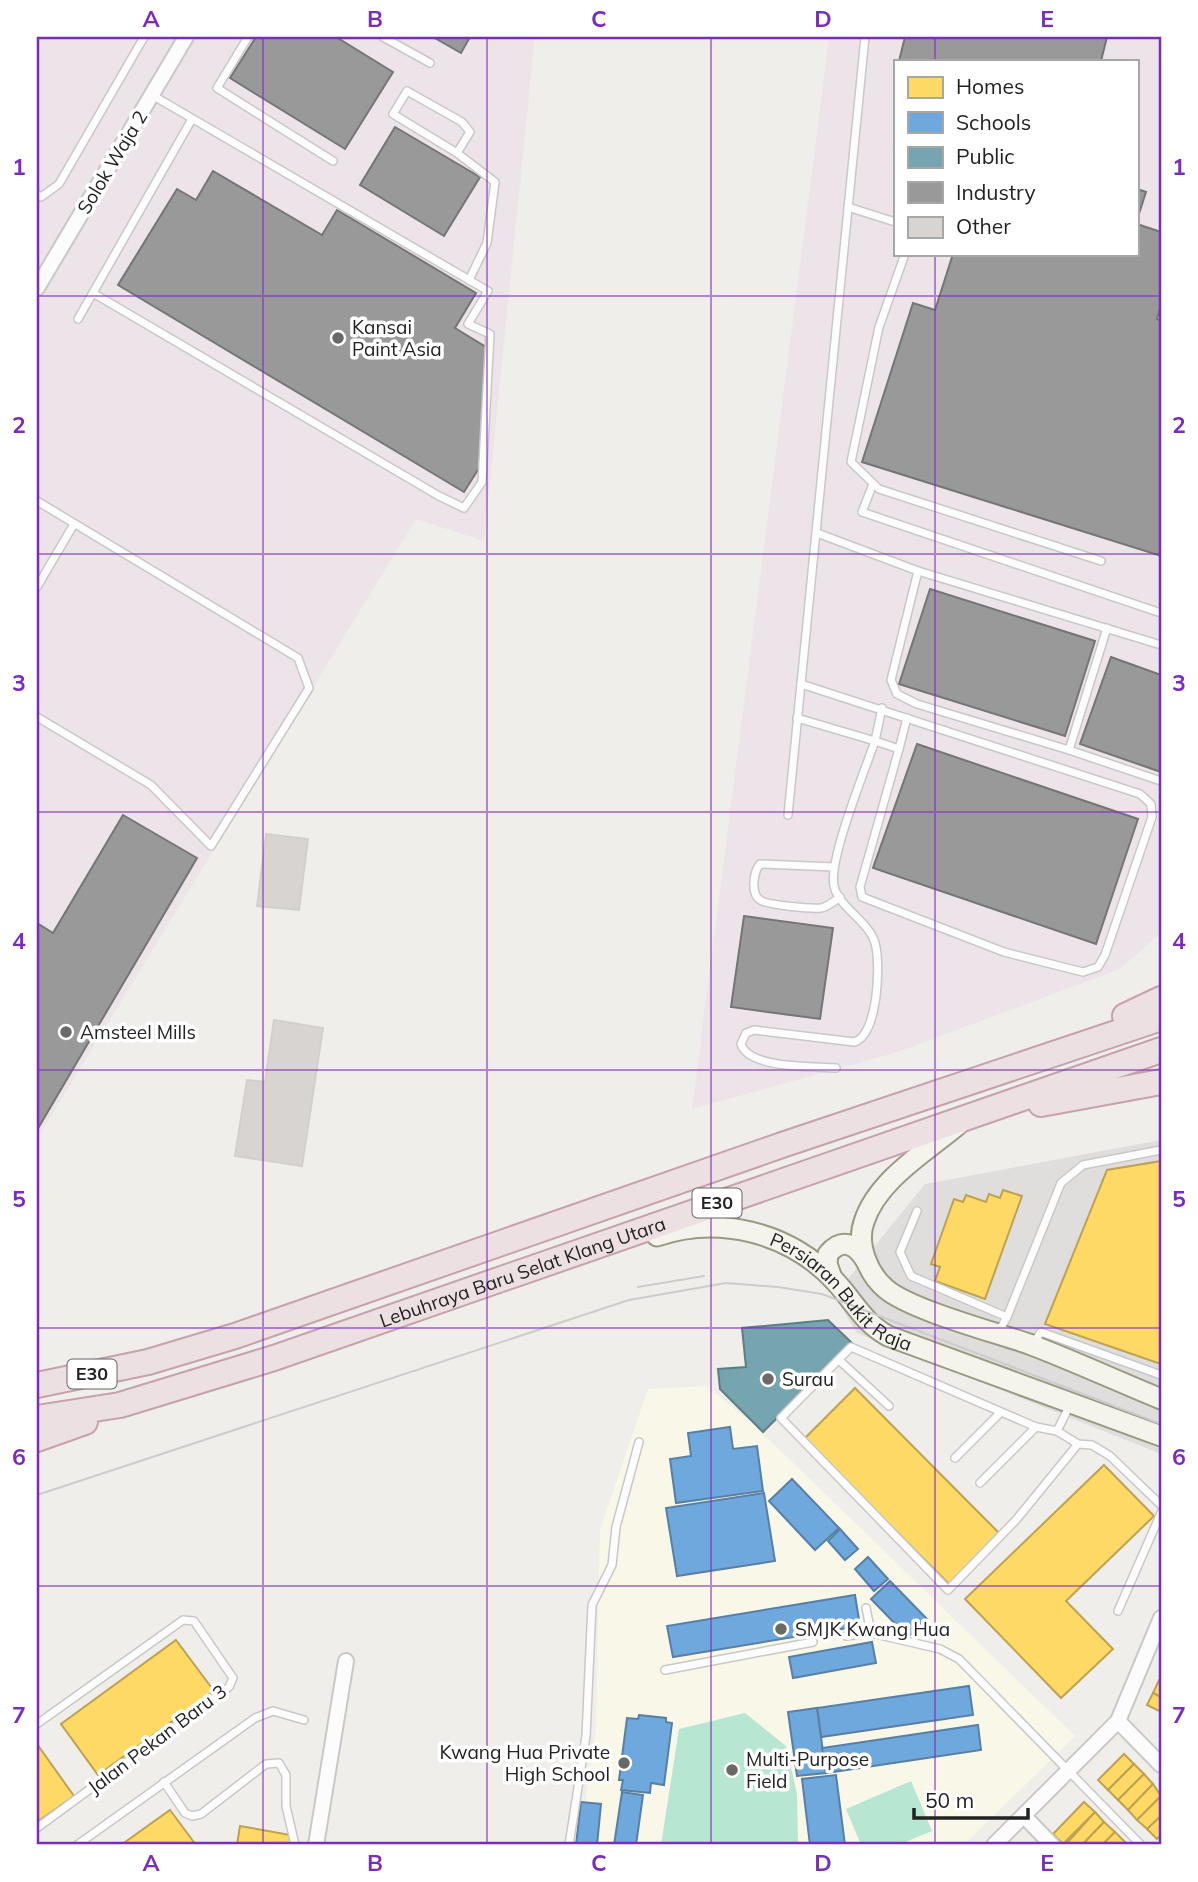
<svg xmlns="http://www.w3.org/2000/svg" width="1198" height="1882" viewBox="0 0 1198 1882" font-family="Mulish,sans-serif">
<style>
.residential{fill:#dfdedc}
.industrial{fill:#ede4e9;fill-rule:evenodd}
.education{fill:#f8f7e8}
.pitch{fill:#b7e6d2}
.homes{fill:#ffd966;stroke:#bda252;stroke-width:2}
.schools{fill:#6fa8dc;stroke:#5880a4;stroke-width:2}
.public{fill:#76a5af;stroke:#5d7e85;stroke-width:2}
.industry{fill:#999;stroke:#757575;stroke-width:2}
.building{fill:#d7d4d2;stroke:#d3d0cc;stroke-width:2}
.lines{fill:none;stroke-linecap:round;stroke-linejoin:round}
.lane-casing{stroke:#c9c8c7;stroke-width:10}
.street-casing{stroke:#c9c8c7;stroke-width:18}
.secondary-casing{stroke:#999a82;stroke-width:23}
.highway-casing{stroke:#c5a2ac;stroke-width:28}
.lane{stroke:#fdfcfc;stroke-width:7}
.street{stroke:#fdfcfc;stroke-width:14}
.secondary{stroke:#f4f4ed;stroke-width:19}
.highway{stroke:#ece0e2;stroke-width:24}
.tram{stroke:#ccc;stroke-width:2}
.grid{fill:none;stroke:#7b2cbf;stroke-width:2;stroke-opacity:0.55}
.poi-dot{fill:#6a6968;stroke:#fff;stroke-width:2.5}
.labels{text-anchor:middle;stroke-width:7;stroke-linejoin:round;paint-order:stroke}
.shield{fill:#fff;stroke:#646464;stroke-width:2}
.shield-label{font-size:18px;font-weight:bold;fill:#222}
.street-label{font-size:19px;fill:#222;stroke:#fff}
.poi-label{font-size:19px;fill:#222;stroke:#fff;text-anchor:start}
.neatline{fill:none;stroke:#7b2cbf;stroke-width:2.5}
.grid-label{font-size:23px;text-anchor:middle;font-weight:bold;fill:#7b2cbf}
</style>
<rect width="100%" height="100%" fill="#f0eeeb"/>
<polygon class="residential" points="1161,1140 1161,1454 857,1333 834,1296 925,1184"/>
<g class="industrial">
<polygon points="37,37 535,37 484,541 416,519 37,1139"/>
<path d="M829,37h332v896l-41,36 -222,83 -206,57zM895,61h242v193h-242z"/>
</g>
<polygon class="education" points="706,1386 752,1423 1075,1736 964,1845 579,1845 596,1728 600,1530 648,1389"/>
<g class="pitch">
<polygon points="745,1713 786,1746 797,1794 798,1845 661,1845 679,1729"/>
<polygon points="911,1781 932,1831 898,1845 861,1845 846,1809"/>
</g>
<g class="homes">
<polygon points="1161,1161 1161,1364 1045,1324 1107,1170"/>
<polygon points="1003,1190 1022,1196 985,1299 935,1281 940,1267 931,1264 954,1199 963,1202 966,1195 986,1202 989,1194 1000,1198"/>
<polygon points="855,1388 1000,1534 949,1584 804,1439"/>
<polygon points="1104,1465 1154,1516 1066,1601 1113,1649 1061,1698 965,1599"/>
<polygon points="176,1640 214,1691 98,1775 61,1724"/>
<polygon points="1159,1680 1161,1681 1161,1697 1153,1693"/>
<polygon points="1153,1693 1161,1697 1161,1712 1147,1705"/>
<polygon points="37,1744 74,1796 37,1822"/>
<polygon points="1124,1754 1134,1764 1108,1790 1098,1780"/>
<polygon points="1134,1764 1144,1774 1118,1800 1108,1790"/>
<polygon points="1144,1774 1153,1784 1128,1810 1118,1800"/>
<polygon points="1153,1784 1161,1796 1137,1820 1128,1810"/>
<polygon points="1161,1796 1161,1816 1147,1829 1137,1820"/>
<polygon points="1084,1802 1095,1812 1063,1844 1053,1834"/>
<polygon points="170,1810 196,1845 121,1845"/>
<polygon points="1095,1812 1104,1822 1082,1845 1065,1845"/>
<polygon points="1161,1816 1161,1835 1157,1839 1147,1829"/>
<polygon points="1104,1822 1115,1832 1102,1845 1082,1845"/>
<polygon points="240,1826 296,1836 294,1845 237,1845"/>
<polygon points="1115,1832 1125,1842 1122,1845 1102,1845"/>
</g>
<g class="schools">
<polygon points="730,1427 733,1449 757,1446 763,1491 676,1503 670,1459 691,1456 688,1433"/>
<polygon points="792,1479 839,1528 815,1550 769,1501"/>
<polygon points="764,1493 775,1561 677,1576 666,1508"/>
<polygon points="840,1529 858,1549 845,1560 828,1541"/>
<polygon points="868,1557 888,1579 874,1591 855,1569"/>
<polygon points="890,1581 927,1619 908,1637 871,1599"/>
<polygon points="855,1595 860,1626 673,1657 667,1626"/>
<polygon points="872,1642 876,1663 793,1678 789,1657"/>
<polygon points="969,1686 973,1715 821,1737 817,1708"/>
<polygon points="817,1708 826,1773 797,1776 788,1712"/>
<polygon points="639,1715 666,1718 666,1722 672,1723 664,1785 651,1783 650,1793 621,1790 623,1780 619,1780 627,1718 638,1719"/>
<polygon points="978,1725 981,1750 826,1773 822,1748"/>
<polygon points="836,1775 845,1845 810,1845 802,1779"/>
<polygon points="622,1792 643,1795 636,1845 614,1845"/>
<polygon points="581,1802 601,1804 597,1845 576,1845"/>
</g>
<polygon class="public" points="828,1320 852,1343 763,1432 720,1389 718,1369 746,1367 742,1328"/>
<g class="industry">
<polygon points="256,37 336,37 393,72 345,149 230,78"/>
<polygon points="433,37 470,37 461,53"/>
<polygon points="905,37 1107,37 1101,61 899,61"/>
<polygon points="395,127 480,177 444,236 360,185"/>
<polygon points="213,171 322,235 337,210 476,293 455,328 486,347 481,465 464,492 118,285 177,189 196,200"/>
<polygon points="1137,189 1146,192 1137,220"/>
<polygon points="1137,224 1161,232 1161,305 1157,319 1161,321 1161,556 862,462 913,303 935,310 953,254 1137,254"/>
<polygon points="930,589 1095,641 1065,736 899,684"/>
<polygon points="1111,657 1161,675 1161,772 1080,744"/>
<polygon points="917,744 1138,819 1096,944 873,868"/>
<polygon points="123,815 197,858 37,1130 37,923 53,933"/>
<polygon points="744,916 833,928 820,1019 731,1007"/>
</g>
<g class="building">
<polygon points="266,834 308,839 299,910 257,906"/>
<polygon points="274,1020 323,1028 302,1166 235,1156 247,1080 265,1082"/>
</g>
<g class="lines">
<defs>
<g id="lane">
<polyline points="248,37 217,88 333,161"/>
<polyline points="383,37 430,63"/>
<polyline points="457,153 470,132 462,122 407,91 393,114 457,153 495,182 487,243 469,280"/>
<polyline points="37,194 41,197 59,184 144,37"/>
<polyline points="848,207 895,222"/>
<polyline points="905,254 879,327 851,462 879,489 1101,561"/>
<polyline points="93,293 439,496 464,508 482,482 490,334 468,324 488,291 152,95"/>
<polyline points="78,319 192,119"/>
<polyline points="873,484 862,512 1161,613"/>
<polyline points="37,501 298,658 309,688 211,846 151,785 37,717"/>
<polyline points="817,533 918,571 1161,645"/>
<polyline points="918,571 891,680 897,694 917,704 1069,750"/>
<polyline points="37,587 74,524"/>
<polyline points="1107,628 1069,750 1161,781"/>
<polyline points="801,684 1140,794 1151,804 1152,817 1105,955 1098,967 1083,972 1004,952 862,897 860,887 899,749 875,741 882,708"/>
<path d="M797,718l78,23c-10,29 -47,120 -41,145 5,22 34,34 41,57 6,20 3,93 -21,99l-100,-12 -8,3 -5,11c8,25 71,22 95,24"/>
<polyline points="899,749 907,718"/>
<polyline points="788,815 865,37"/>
<path d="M834,867l-74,-3c-6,7 -10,29 0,36 7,5 51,9 61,8 7,-1 13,-7 19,-11"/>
<polyline points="917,1211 900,1252 911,1276 1007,1317"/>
<polyline points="999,1331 1007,1317 1061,1183 1083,1165 1161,1150"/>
<polyline points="1033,1344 1041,1332 1161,1375"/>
<polyline points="839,1360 889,1406"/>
<polyline points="1057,1431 1071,1403"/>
<polyline points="1078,1444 1016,1520 948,1590 781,1418 851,1347 1036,1427 1057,1431 1078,1444 1092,1445 1110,1456 1161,1505"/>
<polyline points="955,1458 1000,1413"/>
<polyline points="980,1483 1036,1427"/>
<polyline points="866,1608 871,1633 940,1649 959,1659 1141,1845"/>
<polyline points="1118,1611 1161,1513"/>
<polyline points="846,1636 871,1633"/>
<polyline points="665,1670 813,1642"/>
<polyline points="37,1724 183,1620 194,1621 233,1678 229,1687 37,1828"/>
<polyline points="164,1782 185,1813 192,1816 201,1814 266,1764 279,1763 286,1775 286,1806 295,1845"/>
<polyline points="77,1845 255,1718 273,1711 304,1720"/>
<polyline points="569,1845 586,1736 592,1605 612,1565 616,1527 639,1442"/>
</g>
<g id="street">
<polyline points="37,288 186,37"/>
<polyline points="1118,1721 1161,1765"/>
<polyline points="1024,1816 1052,1845"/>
<polyline points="316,1845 346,1661"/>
<polyline points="994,1845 1118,1721 1161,1618"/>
</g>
<g id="secondary">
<path d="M959,1124c-32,27 -82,56 -95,98 -8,22 4,52 22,67 25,21 108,43 143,55 45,17 88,37 132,55"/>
<path id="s1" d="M657,1236c61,-21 130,-4 175,42 21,21 30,44 56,58l273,100"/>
<path d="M832,1278l-5,-14 1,-10c14,-17 28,-10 38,7"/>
</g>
<g id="highway">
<polyline points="1125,1016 1161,999"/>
<polyline points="1041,1104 1161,1082"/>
<polyline points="37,1385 148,1362 235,1336 785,1144 1161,1018"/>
<path id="s2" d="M37,1418l83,-13 154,-47 887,-308"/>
<polyline points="37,1439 85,1422"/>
</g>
</defs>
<use href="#lane" class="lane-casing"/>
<use href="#street" class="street-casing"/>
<use href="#secondary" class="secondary-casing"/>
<use href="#highway" class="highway-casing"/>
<use href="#lane" class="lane"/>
<use href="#street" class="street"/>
<use href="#secondary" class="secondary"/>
<use href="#highway" class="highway"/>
<g class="tram">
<polyline points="638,1287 704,1276"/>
<polyline points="37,1495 629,1300 726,1283 778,1287 822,1294 1161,1424"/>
</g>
</g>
<path class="grid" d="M263,37v1808M487,37v1808M711,37v1808M935,37v24M935,254v1591M37,296h1124M37,554h1124M37,812h1124M37,1070h1124M37,1328h1124M37,1586h1124"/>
<g class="poi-dot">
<circle cx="338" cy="338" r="7"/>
<circle cx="66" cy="1032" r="7"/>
<circle cx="768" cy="1379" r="7"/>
<circle cx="781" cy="1629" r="7"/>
<circle cx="624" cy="1763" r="7"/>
<circle cx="732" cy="1770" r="7"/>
</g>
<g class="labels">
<g class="shield">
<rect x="692.5" y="1188.5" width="49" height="29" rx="5"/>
<rect x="67.5" y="1359.5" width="49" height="29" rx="5"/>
</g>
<g class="shield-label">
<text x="717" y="1209">E30</text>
<text x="92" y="1380">E30</text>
</g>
<g class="street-label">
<text transform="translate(112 162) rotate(-59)" y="7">Solok Waja 2</text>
<text dy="7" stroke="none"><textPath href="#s2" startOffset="508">Lebuhraya Baru Selat Klang Utara</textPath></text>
<text dy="7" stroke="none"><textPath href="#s1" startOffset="206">Persiaran Bukit Raja</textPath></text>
<text transform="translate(157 1739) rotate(-37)" y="7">Jalan Pekan Baru 3</text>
</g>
<g class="poi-label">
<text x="352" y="334">Kansai<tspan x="352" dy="22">Paint Asia</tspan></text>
<text x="80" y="1039">Amsteel Mills</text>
<text x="782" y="1386">Surau</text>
<text x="795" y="1636">SMJK Kwang Hua</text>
<text x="610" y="1759" text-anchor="end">Kwang Hua Private<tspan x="610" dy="22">High School</tspan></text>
<text x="746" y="1766">Multi-Purpose<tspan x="746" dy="22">Field</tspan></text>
</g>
</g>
<rect width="1198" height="1882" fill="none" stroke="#ffffff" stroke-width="77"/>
<rect x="894" y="60" width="245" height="196" fill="#ffffff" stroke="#a7a7a7" stroke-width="2"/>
<rect x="908" y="77" width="35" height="21" fill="#ffd966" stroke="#a7a7a7" stroke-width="2"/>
<text x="956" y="94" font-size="21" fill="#222222">Homes</text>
<rect x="908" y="112" width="35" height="21" fill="#6fa8dc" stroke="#a7a7a7" stroke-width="2"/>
<text x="956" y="130" font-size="21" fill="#222222">Schools</text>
<rect x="908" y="147" width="35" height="21" fill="#76a5af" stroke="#a7a7a7" stroke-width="2"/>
<text x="956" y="164" font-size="21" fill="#222222">Public</text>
<rect x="908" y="182" width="35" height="21" fill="#999999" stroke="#a7a7a7" stroke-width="2"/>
<text x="956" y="200" font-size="21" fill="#222222">Industry</text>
<rect x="908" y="217" width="35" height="21" fill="#d7d4d2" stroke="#a7a7a7" stroke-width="2"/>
<text x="956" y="234" font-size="21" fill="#222222">Other</text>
<path d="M914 1808v10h114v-10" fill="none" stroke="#222222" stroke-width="3.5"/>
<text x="925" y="1808" font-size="21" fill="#222222" stroke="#ffffff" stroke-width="5" paint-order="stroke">50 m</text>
<rect x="38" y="38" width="1122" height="1805" class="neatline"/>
<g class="grid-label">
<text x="151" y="27">A</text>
<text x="375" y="27">B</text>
<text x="599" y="27">C</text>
<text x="823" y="27">D</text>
<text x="1047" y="27">E</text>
<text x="19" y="175">1</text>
<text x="1179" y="175">1</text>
<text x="19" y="433">2</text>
<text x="1179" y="433">2</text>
<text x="19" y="691">3</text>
<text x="1179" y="691">3</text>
<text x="19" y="949">4</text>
<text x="1179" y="949">4</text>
<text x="19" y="1207">5</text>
<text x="1179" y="1207">5</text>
<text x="19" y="1465">6</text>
<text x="1179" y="1465">6</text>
<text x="19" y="1723">7</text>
<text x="1179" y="1723">7</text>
<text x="151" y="1871">A</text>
<text x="375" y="1871">B</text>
<text x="599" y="1871">C</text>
<text x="823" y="1871">D</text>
<text x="1047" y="1871">E</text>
</g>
</svg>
